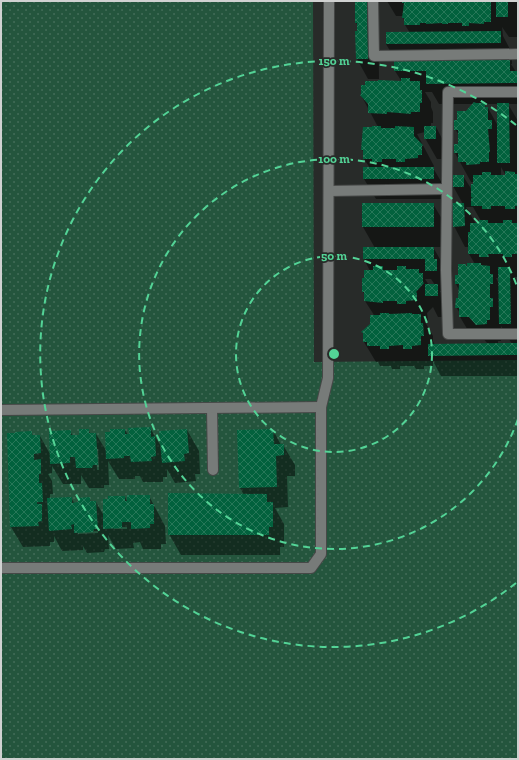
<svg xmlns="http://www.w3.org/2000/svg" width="519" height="760" viewBox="0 0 519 760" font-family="'Zilla Slab',serif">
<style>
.grass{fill:url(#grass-dots)}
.shadow{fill:#0007;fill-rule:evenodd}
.building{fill:url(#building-cross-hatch)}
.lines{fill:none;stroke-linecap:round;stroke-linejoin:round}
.minor-casing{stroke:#464847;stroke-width:12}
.minor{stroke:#777b79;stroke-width:10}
.ring{fill:none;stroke:#53d396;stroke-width:2;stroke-dasharray:7 5}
.centre{fill:#53d396;stroke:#282b29;stroke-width:2}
.ring-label{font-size:12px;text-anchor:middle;font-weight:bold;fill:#53d396;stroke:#282b29;stroke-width:3.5;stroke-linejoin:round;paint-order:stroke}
</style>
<defs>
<pattern id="grass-dots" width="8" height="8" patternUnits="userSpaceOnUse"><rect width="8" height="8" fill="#24553d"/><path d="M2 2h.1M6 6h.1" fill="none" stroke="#436d58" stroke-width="1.8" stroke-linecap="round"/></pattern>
<pattern id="building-cross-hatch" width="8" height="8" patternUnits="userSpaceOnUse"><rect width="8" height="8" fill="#02613d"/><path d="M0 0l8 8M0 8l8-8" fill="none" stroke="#267758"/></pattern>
</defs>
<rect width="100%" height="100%" fill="#282b29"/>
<polygon class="grass" points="1,1 313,1 314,362 518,360 518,759 1,759"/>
<g class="shadow">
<polygon points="356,1 378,1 379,79 368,79 357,59 358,32 358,26 356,23"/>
<path d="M387,1h109l1,2v-2h19l2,3v33h-9l-7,-10 1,9 9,17v11h-1l5,8h2v32h-10l10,17v156h-3l3,6v93h-77l-8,-15v5h-9v3h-8l-2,-3h-14v3h-8l-1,-3h-11l-2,-4h-2l-12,-20 10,-27 -9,-14v-6l-2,-3 7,-21 -6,-12 11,-11 -12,-21 70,-23 12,20v23h-12l12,21 4,23h-9l9,15v11h-11l-5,-10 -6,6 1,7h-4l9,16v5l2,4 53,-1 -6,-7h-10l-12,-20v-4l-4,-6 3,-8v-9l-3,-6v-8h3l7,-9 9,-3 -6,-10v-7h-4l-11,-21 9,-22 -10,-18 10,-10 9,14 2,-5v-3h-3l-16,-29 4,-8v-10l-4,-6 3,-8 16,-17h-35l-7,-12h-7l6,10v5l2,5v11h-2v4h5l11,21 1,11h-11l-12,-21v-6l-8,2 17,32 -1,2 12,20v11h-69l-12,-20 6,-11 -6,-9v-6l-2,-3 16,-23 -17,-32 41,-13 -7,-11v-10h1l-10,-17 24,-11 -5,-8 -2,-9h-7zM484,104h14v22l-10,-18h-2zM501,167l5,9h-5zM466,207h7l8,14 -1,3h-4zM496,278h3v6zM425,279h6l4,6h-6zM501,326l11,18h-14v-3h3z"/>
<path d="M150,428l12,20 25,-18 12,21 1,23h-5l1,7 -21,2 -8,-14v8h-4v5h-20l-3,-6h-5v3h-16l-11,-18 1,24h-5v3h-15l-8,-13v9h-18l-11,-18v7l-4,1 4,7 1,13h-3v5l21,-1 4,6 14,-6 2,4h5l8,14 21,-19 3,6 21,-7 16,30 1,18h-5v5h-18l-3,-7 -7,1 1,5 -18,1 -8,-14 1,14h-4l-1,3 -17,1 -4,-7v4l-21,1 -8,-15v6h-4v4l-27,1 -12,-20 20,-95 2,4h7l10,18 20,-23 3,5h7l8,-6 3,4h5l11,18 18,-22 3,5zM96,449h2l1,21h-2zM114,527h13v2h-13zM98,531v2l-20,1v-2z"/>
<polygon points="273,430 281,445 283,445 295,465 295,476 287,476 288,507 275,508 284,524 284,547 280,547 280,555 181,555 169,534 244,495 240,488"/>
</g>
<g class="building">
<polygon points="355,1 367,1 368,59 356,59 355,31 357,31 357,23 355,23"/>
<polygon points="402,1 491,1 491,22 484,22 484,24 469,23 469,26 462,26 462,23 448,23 448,24 442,24 442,23 426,24 426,23 420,23 420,25 404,25 404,18 402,18 404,3 402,3"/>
<rect x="496" y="1" width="12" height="16"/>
<polygon points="501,31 501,43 386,44 386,32"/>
<polygon points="510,59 510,71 518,71 518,83 426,84 426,71 394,71 394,60"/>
<polygon points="401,78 410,78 410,81 420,81 420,90 422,90 422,103 420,103 420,112 411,112 411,114 387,112 387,114 368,113 368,104 360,95 361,94 361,85 365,85 365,81 378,81 378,80 401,81"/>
<polygon points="474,102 476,103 485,103 485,107 488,107 488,120 492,120 492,129 488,129 490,152 489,152 489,162 480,162 480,164 466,165 466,162 458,162 458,153 454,153 454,144 458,144 458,130 454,130 454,120 457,120 457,111 466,111"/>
<polygon points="497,103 509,103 510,163 497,163"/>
<polygon points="372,126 381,126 381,128 395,128 395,126 414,127 414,136 423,145 422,146 422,155 418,155 418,158 405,159 405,162 396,162 396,159 382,159 382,162 372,162 372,159 363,159 363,150 361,150 363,127 372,127"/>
<rect x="424" y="126" width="12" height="13"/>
<rect x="363" y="167" width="71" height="12"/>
<polygon points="505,171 515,172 515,174 518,174 518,206 515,206 515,209 505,209 505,206 491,206 491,209 482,209 482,206 471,206 471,198 473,198 471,197 471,184 473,184 473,175 482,175 482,172 491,172 491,175 505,175"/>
<rect x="452" y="175" width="12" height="12"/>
<rect x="362" y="203" width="72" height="24"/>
<polygon points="452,203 464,203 465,226 453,227"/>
<polygon points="479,220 488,220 488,223 503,223 503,220 512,220 512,223 518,223 518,254 512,254 512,257 503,257 503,254 488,254 489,257 479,257 479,254 468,254 468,232 470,232 470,223 479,223"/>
<polygon points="363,247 434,247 434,259 437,259 437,271 425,271 425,259 363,259"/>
<polygon points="467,263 481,263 481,265 490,266 490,274 493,274 493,284 490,284 490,298 493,298 493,307 490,307 490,320 487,320 487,324 476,325 469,317 459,317 459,308 455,308 456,298 458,298 459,284 455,284 455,275 458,275 458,264 466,264 466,266 467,266"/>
<polygon points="373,266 383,266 383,270 397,270 397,266 406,266 406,269 419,269 419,273 423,273 423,282 424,283 416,292 417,293 417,300 406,301 406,304 397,304 397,301 383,301 383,303 364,301 364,292 362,292 362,278 364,278 364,270 373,270"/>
<polygon points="498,267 510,267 511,324 499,324"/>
<rect x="425" y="284" width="13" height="12"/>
<polygon points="380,313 389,313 389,314 412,313 412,314 421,314 421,323 423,323 424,336 421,336 421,345 412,346 412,349 403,349 403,345 389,346 389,349 380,349 380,346 367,346 367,342 363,342 363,333 361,332 370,324 370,315 380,315"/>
<polygon points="518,343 518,355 428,356 428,344"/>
<polygon points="151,427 151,437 155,436 156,456 151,457 152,461 131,462 130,456 124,456 124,458 106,459 105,432 110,432 110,429 125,429 125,434 129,434 128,428"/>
<polygon points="79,429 89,429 89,433 96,433 98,465 93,465 92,468 76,468 75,457 70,457 70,463 50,464 49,431 71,430 71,435 79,435"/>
<polygon points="187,429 189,453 184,454 185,461 162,463 159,431"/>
<polygon points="273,429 274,444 284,444 284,455 276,456 277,487 239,488 237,430"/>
<polygon points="32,431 32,435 40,435 41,453 34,454 34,460 41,459 41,474 39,474 39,483 42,483 43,502 37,502 37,504 42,504 42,521 38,522 39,526 10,527 7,433 15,433 15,432"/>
<polygon points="168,493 267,494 267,502 273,502 273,527 269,527 269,535 168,535"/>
<polygon points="127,495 150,495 150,504 154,504 154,524 150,524 150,528 131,529 131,522 122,522 122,528 103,529 103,499 108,499 108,496 125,496 125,501 127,501"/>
<polygon points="72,497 72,503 78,502 78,498 90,497 90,501 96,501 98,529 94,529 93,532 74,533 74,524 71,525 72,529 49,531 47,498"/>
</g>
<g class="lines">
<defs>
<g id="minor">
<polyline points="373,1 374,56 518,54"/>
<polyline points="518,92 448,92 446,270 448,334 518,334"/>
<polyline points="329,191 446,189"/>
<polyline points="212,408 213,470"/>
<polyline points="1,410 321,407"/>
<polyline points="1,568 311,568 321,554 321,407 328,378 329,1"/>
</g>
</defs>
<use href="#minor" class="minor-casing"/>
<use href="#minor" class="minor"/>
</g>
<g class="ring">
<circle cx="334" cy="354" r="98"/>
<path d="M518 419A195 195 0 1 1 518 289"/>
<path d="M516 583A293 293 0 1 1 516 125"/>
</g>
<circle cx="334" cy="354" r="6" class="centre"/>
<g class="ring-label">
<text x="334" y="65">150 m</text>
<text x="334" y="163">100 m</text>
<text x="334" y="260">50 m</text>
</g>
<rect width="519" height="760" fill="none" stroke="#d0d2d1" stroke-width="4"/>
</svg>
